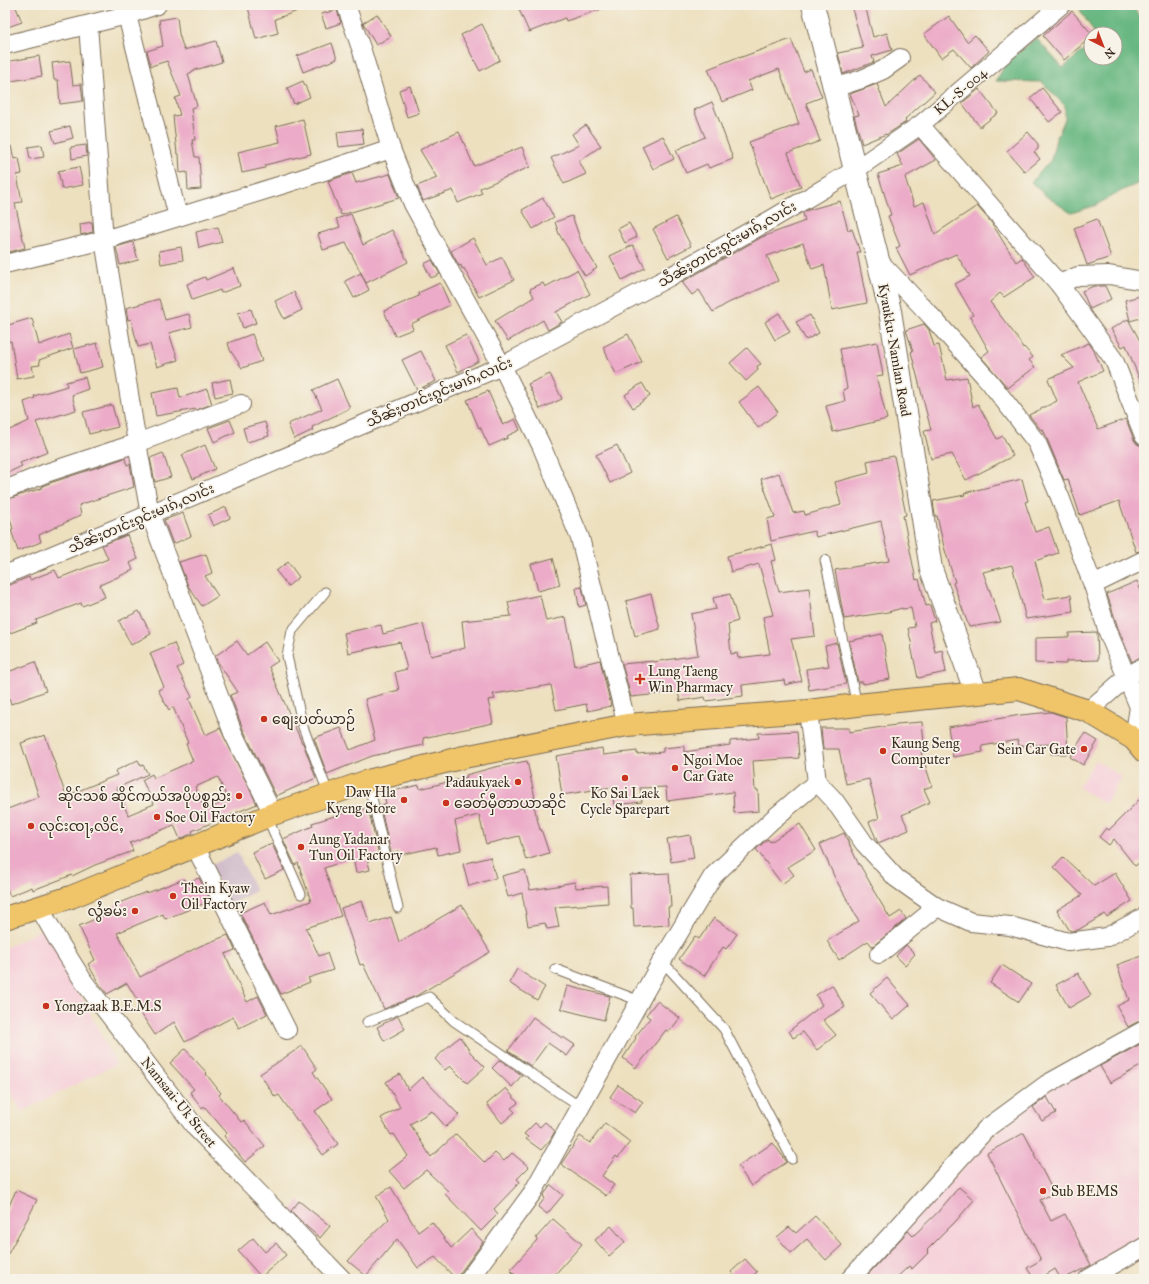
<svg xmlns="http://www.w3.org/2000/svg" width="1149" height="1284" viewBox="0 0 1149 1284" font-family="'IM FELL Great Primer','Noto Sans Myanmar',serif">
<style>
.built{fill:#f6cfd9}
.industrial{fill:#d1bdcb}
.forest{fill:#69b882;stroke:#527150}
.building{fill:#ecabc8;fill-rule:evenodd}
.lines{fill:none;stroke-linecap:round;stroke-linejoin:round}
.service-casing{stroke:#796a56;stroke-width:11}
.minor-casing{stroke:#796a56;stroke-width:20}
.tertiary-casing{stroke:#796a56;stroke-width:24}
.trunk-casing{stroke:#796a56;stroke-width:24}
.service{stroke:#fff;stroke-width:9}
.minor{stroke:#fff;stroke-width:18}
.tertiary{stroke:#fff;stroke-width:22}
.trunk{stroke:#f0c469;stroke-width:22}
.poi-dot{fill:#c8321e;stroke:#f7f3e8;stroke-width:1.5}
.labels{text-anchor:middle;stroke-width:3.5;stroke-linejoin:round;paint-order:stroke}
.street-label{font-size:14px;fill:#3b2a1e;stroke:#f7f3e8}
.poi-label{font-size:14px;fill:#3b2a1e;stroke:#f7f3e8;text-anchor:start}
</style>
<rect width="100%" height="100%" fill="#f7f3e8"/>
<filter id="ink" filterUnits="userSpaceOnUse"><feTurbulence type="fractalNoise" baseFrequency=".025" numOctaves="2"/><feDisplacementMap in="SourceGraphic" scale="8" xChannelSelector="R" yChannelSelector="G"/><feConvolveMatrix kernelMatrix="1 2 1 2 8 2 1 2 1" color-interpolation-filters="sRGB"/></filter>
<filter id="wash" filterUnits="userSpaceOnUse"><feTurbulence type="fractalNoise" baseFrequency=".012" numOctaves="4" result="noise"/><feDisplacementMap in="SourceGraphic" scale="16" xChannelSelector="R" yChannelSelector="G"/><feGaussianBlur stdDeviation="0.9" result="paint"/><feColorMatrix in="noise" values="0 0 0 0 0 0 0 0 0 0 0 0 0 0 0 0 0 1.4 0 .05"/><feComposite in="paint" operator="in"/></filter>
<g filter="url(#wash)">
<rect width="100%" height="100%" fill="#ede0bf"/>
<g class="built">
<polygon points="1096,760 1122,777 1105,804 1078,787"/>
<polygon points="46,927 116,1064 21,1112 5,1080 5,948"/>
<polygon points="1144,1036 1144,1241 1075,1279 945,1279 944,1278 943,1279 857,1279 1027,1102"/>
</g>
<polygon class="industrial" points="237,852 256,891 229,905 210,866"/>
<polygon class="forest" points="1088,5 1132,5 1144,24 1144,181 1123,190 1094,206 1071,213 1046,196 1031,182 1051,160 1056,139 1065,119 1065,106 1042,82 996,81 1007,62 1036,38 1063,68 1091,44 1091,58 1115,58 1115,34 1095,34 1080,10"/>
<g id="blocks">
<g class="building">
<polygon points="5,5 15,5 22,22 5,28"/>
<polygon points="258,5 309,5 309,7 275,19 278,33 256,39 248,7"/>
<polygon points="517,5 607,5 607,7 566,21 565,18 529,32"/>
<polygon points="851,5 865,5 873,37 887,33 892,50 872,56 874,62 843,74 838,53 863,48"/>
<polygon points="337,10 341,23 326,28 321,14"/>
<polygon points="1072,11 1092,34 1091,37 1064,60 1043,36"/>
<polygon points="377,14 391,36 376,45 363,23"/>
<polygon points="949,16 967,42 975,35 989,51 971,68 954,49 941,58 924,34"/>
<polygon points="177,17 179,34 184,50 216,41 222,62 192,71 192,72 188,74 197,106 191,108 195,140 192,140 195,157 199,157 201,189 188,190 187,172 180,173 179,154 177,154 173,116 180,115 175,98 181,96 167,61 151,66 147,51 163,46 159,20"/>
<polygon points="482,24 500,60 480,71 461,35"/>
<polygon points="791,39 804,72 811,69 822,97 806,103 820,141 788,153 801,187 771,199 749,142 799,124 779,69 748,81 752,90 722,102 708,69 738,57 739,58"/>
<polygon points="332,43 337,59 303,72 297,56"/>
<polygon points="39,56 42,76 5,82 5,62"/>
<polygon points="70,61 73,85 81,84 83,101 60,104 58,80 54,80 52,63"/>
<polygon points="920,75 935,92 905,119 906,122 886,135 886,134 862,144 854,116 859,115 850,94 877,84 886,107"/>
<polygon points="303,81 310,97 294,104 287,88"/>
<polygon points="410,86 419,113 407,117 399,90"/>
<polygon points="1042,88 1062,112 1049,122 1030,98"/>
<polygon points="979,89 998,113 980,127 962,103"/>
<polygon points="712,102 719,120 733,159 709,168 707,164 686,173 676,150 705,137 694,110"/>
<polygon points="303,119 311,154 265,165 265,168 242,173 238,152 280,142 276,126"/>
<polygon points="586,125 601,146 579,161 586,174 564,184 551,158 579,145 572,134"/>
<polygon points="70,126 73,138 55,143 51,131"/>
<polygon points="362,129 364,144 339,147 337,132"/>
<polygon points="459,132 474,166 522,147 530,167 480,188 482,193 458,203 453,190 423,201 417,186 437,178 420,150 432,143 432,144"/>
<polygon points="1028,132 1038,144 1038,149 1034,152 1040,159 1025,172 1007,151"/>
<polygon points="663,136 674,159 653,169 642,146"/>
<polygon points="919,139 936,160 905,177 914,206 924,202 935,234 977,206 991,222 1016,262 1022,258 1035,277 1004,297 1000,293 990,302 1016,336 1023,348 1024,347 1033,357 1029,360 1035,367 1008,388 981,357 989,351 970,317 973,315 955,284 970,276 956,254 910,275 896,248 900,246 888,216 891,215 878,174 903,166 897,154"/>
<polygon points="42,145 44,157 30,159 28,147"/>
<polygon points="86,145 87,156 72,159 71,147"/>
<polygon points="5,146 11,146 14,159 19,158 22,174 17,175 22,202 15,203 25,248 5,253"/>
<polygon points="79,167 83,185 62,189 58,171"/>
<polygon points="352,173 356,183 390,174 399,198 341,215 328,181"/>
<polygon points="543,198 554,217 533,229 522,210"/>
<polygon points="840,201 848,230 852,229 860,252 857,252 867,303 832,310 824,265 812,269 803,243 767,256 778,281 728,303 713,312 699,290 692,295 682,282 762,237 805,221 803,213 805,211"/>
<polygon points="351,214 363,245 392,230 408,262 366,283 346,243 323,250 318,234 340,227 336,219"/>
<polygon points="572,216 581,241 597,268 585,276 559,234 555,222"/>
<polygon points="676,217 691,246 668,258 653,229"/>
<polygon points="1097,219 1111,257 1087,265 1074,228"/>
<polygon points="92,222 93,232 81,235 80,224"/>
<polygon points="629,223 637,237 625,243 618,229"/>
<polygon points="218,227 222,242 199,248 196,232"/>
<polygon points="473,238 487,265 502,257 514,280 479,297 464,268 462,269 461,265 459,266 451,251"/>
<polygon points="133,242 138,260 120,265 116,247"/>
<polygon points="633,245 645,268 622,280 610,256"/>
<polygon points="181,247 183,260 161,264 159,251"/>
<polygon points="432,260 440,274 431,278 424,264"/>
<polygon points="234,268 240,286 221,293 220,290 192,300 187,284 205,277 206,280"/>
<polygon points="577,270 590,294 556,312 562,322 548,330 543,320 508,341 495,321 534,297 530,289 543,283 545,287"/>
<polygon points="361,273 369,290 354,298 345,281"/>
<polygon points="440,283 450,305 411,324 413,329 395,336 384,311 419,296 418,293"/>
<polygon points="1094,286 1105,286 1111,299 1090,309 1082,291"/>
<polygon points="294,292 302,310 284,319 275,301"/>
<polygon points="1144,295 1144,317 1130,321 1125,300"/>
<polygon points="159,299 165,320 189,314 192,327 169,333 178,360 157,367 150,344 138,347 131,319 128,320 126,308"/>
<polygon points="251,309 256,323 243,328 238,313"/>
<polygon points="779,313 790,332 775,340 765,322"/>
<polygon points="810,315 819,333 806,340 796,322"/>
<polygon points="32,318 39,345 69,334 73,348 39,360 40,365 32,366 34,376 17,379 11,341 9,342 5,326"/>
<polygon points="1128,319 1144,348 1144,388 1143,388 1126,345 1122,347 1111,329"/>
<polygon points="924,324 929,330 934,346 939,345 947,380 967,377 973,407 978,404 997,439 1003,436 1013,456 966,480 952,454 931,459 924,431 931,430 911,352 913,351 906,330"/>
<polygon points="252,334 262,361 242,368 230,350 228,343"/>
<polygon points="628,334 642,362 616,374 603,347"/>
<polygon points="466,335 479,361 458,372 445,345"/>
<polygon points="877,342 883,375 876,376 887,419 833,432 826,406 845,401 843,390 847,388 840,349"/>
<polygon points="97,343 103,367 80,373 74,349"/>
<polygon points="1089,343 1093,349 1103,371 1078,382 1098,429 1126,419 1134,440 1137,444 1142,446 1144,451 1144,550 1136,552 1119,501 1080,515 1068,479 1064,480 1043,429 1041,430 1029,415 1057,401 1048,379 1074,368 1061,355"/>
<polygon points="747,348 761,364 757,366 758,370 746,381 730,363"/>
<polygon points="421,351 436,381 417,390 402,360"/>
<polygon points="550,374 562,399 540,409 528,384"/>
<polygon points="85,377 88,389 72,395 76,410 36,422 48,452 20,463 22,466 5,474 5,432 29,421 24,402 35,398 34,396 67,386 66,382"/>
<polygon points="230,379 233,393 215,397 212,383"/>
<polygon points="337,379 350,408 312,427 313,430 294,439 288,424 322,409 313,390"/>
<polygon points="642,383 650,396 633,408 625,395"/>
<polygon points="759,387 778,412 758,428 739,402"/>
<polygon points="178,388 180,398 207,389 212,404 196,410 196,409 156,416 152,393"/>
<polygon points="488,391 503,425 515,419 520,430 507,436 508,438 489,446 480,427 479,428 467,400"/>
<polygon points="112,405 118,427 89,434 83,412"/>
<polygon points="230,420 235,432 214,442 208,428"/>
<polygon points="265,422 269,436 247,442 243,428"/>
<polygon points="205,445 215,469 193,479 182,455"/>
<polygon points="617,445 630,473 610,483 596,455"/>
<polygon points="163,453 171,477 155,482 150,458"/>
<polygon points="894,456 906,515 903,516 916,580 919,579 926,606 930,605 935,621 929,623 935,652 942,650 946,672 918,678 911,646 912,646 908,628 915,627 911,608 902,609 902,608 888,612 844,619 835,570 889,561 881,521 816,537 814,531 771,541 767,519 775,517 761,479 779,473 793,513 804,511 805,515 841,505 835,482 869,473 867,461"/>
<polygon points="125,458 127,465 130,464 134,487 79,505 81,515 39,535 41,542 18,551 11,530 13,529 5,500 42,488 42,486 50,483"/>
<polygon points="1022,479 1028,501 1025,502 1035,532 1049,527 1058,553 1035,561 1045,599 1071,595 1073,612 1026,619 1012,565 983,572 1001,622 969,627 953,583 955,582 944,547 937,516 935,516 933,501 965,495 964,493"/>
<polygon points="226,507 230,518 213,526 208,515"/>
<polygon points="183,513 191,536 173,544 164,520"/>
<polygon points="127,535 138,559 130,563 133,570 100,585 105,597 82,606 81,603 36,620 37,623 5,635 5,587 29,577 30,580 55,570 59,578 108,559 102,545"/>
<polygon points="772,544 776,560 771,561 779,592 809,588 815,636 791,639 802,681 785,685 784,680 742,685 743,696 706,701 705,697 680,701 678,692 631,697 622,664 653,661 653,662 698,655 691,614 716,609 713,598 730,594 738,621 728,624 731,654 737,653 738,658 770,654 763,617 773,615 759,564 731,572 727,556"/>
<polygon points="206,554 212,573 205,576 218,596 202,606 188,586 179,562"/>
<polygon points="553,558 560,585 538,591 531,564"/>
<polygon points="288,562 299,577 288,586 276,571"/>
<polygon points="1137,581 1144,598 1144,655 1132,662 1118,628 1107,594"/>
<polygon points="582,587 586,605 579,607 576,588"/>
<polygon points="651,594 660,629 635,636 626,601"/>
<polygon points="540,595 546,621 566,617 575,666 600,660 611,706 588,711 586,704 556,710 551,685 493,694 495,699 488,700 493,723 423,738 424,745 372,756 327,774 314,738 341,728 350,750 375,740 365,699 399,690 395,672 407,669 400,642 348,653 344,633 381,625 383,634 423,624 431,656 465,648 462,621 511,616 508,602"/>
<polygon points="139,611 151,634 131,645 119,621"/>
<polygon points="1097,632 1098,660 1066,661 1066,664 1035,663 1035,638 1069,637 1069,633"/>
<polygon points="882,634 890,679 863,684 863,682 858,682 849,641"/>
<polygon points="237,641 247,655 265,642 278,661 269,667 302,743 303,743 316,778 276,796 243,729 230,695 238,692 217,661 215,656"/>
<path d="M174,643l9,22 -6,3 15,29 -3,2 16,36 15,-7 37,76 -65,27 1,2 -13,6 -6,-14 -44,18 3,8 -38,14 -23,11v-1l-39,15 -1,-3 -22,9 -5,-12v-74l34,-13 -18,-54 24,-8 21,61 51,-21 -2,-4 23,-11 3,6 2,-1 5,9 -31,14 11,27 26,-11 -12,-24 10,-6 2,4 39,-17 -7,-17 2,-1 -15,-36 -4,3 -11,-20 6,-3 -14,-34zM218,777l10,23 -23,10 -10,-23z"/>
<polygon points="837,643 846,684 809,690 806,669 829,666 825,646"/>
<polygon points="35,662 46,691 11,704 5,685 5,673"/>
<polygon points="1051,712 1066,717 1068,754 1051,754 1050,744 1019,746 1018,740 982,746 983,752 953,757 948,727 1021,715"/>
<polygon points="922,722 925,752 921,752 932,786 924,789 930,802 902,815 909,830 878,843 869,822 879,818 869,779 846,784 839,749 823,749 821,728 849,728 849,732 896,725 896,724"/>
<polygon points="797,731 799,758 753,761 755,790 758,790 759,811 734,813 733,792 667,801 666,787 640,788 642,802 614,805 612,787 562,795 556,756 602,748 603,755 637,751 637,754 663,752 663,748 684,746 684,752 730,745 730,741 759,738 758,733"/>
<polygon points="1085,733 1098,741 1083,765 1070,757"/>
<polygon points="527,761 535,798 532,798 540,830 541,829 549,853 526,860 519,836 486,844 479,815 455,821 461,850 438,855 436,847 400,855 399,851 391,853 380,805 386,804 384,793 419,785 420,789 467,777 466,775 495,767"/>
<polygon points="1144,795 1144,859 1135,866 1114,839 1109,845 1099,837 1106,828 1109,830"/>
<polygon points="368,808 379,855 367,858 370,870 356,873 353,858 324,868 341,916 306,928 319,956 327,953 333,970 308,978 310,982 281,994 240,913 265,902 271,915 311,901 298,863 295,865 283,839 313,826 312,823 341,814"/>
<polygon points="800,824 816,850 788,867 794,875 782,884 756,849 768,839 770,842"/>
<polygon points="844,833 859,865 860,865 873,888 872,888 890,918 901,911 906,919 873,946 872,946 868,941 839,960 827,941 859,921 834,876 820,844"/>
<polygon points="690,835 694,858 671,862 667,839"/>
<polygon points="272,844 284,870 265,879 252,852 267,845 267,846"/>
<polygon points="490,857 496,878 469,886 463,864"/>
<polygon points="1063,857 1094,886 1115,873 1132,901 1107,917 1105,914 1078,930 1070,931 1057,910 1082,895 1054,867"/>
<polygon points="525,870 530,890 563,885 563,884 575,882 576,888 607,886 608,903 555,907 559,927 547,929 545,923 528,926 522,893 508,897 502,876"/>
<polygon points="669,873 671,907 668,907 669,925 634,927 633,908 631,908 630,875"/>
<polygon points="199,878 212,903 204,907 203,904 165,919 163,914 117,933 140,977 200,946 228,935 235,950 225,954 247,1002 258,996 267,1014 239,1028 233,1017 185,1042 174,1022 155,1035 140,1012 143,1010 127,983 107,994 98,982 88,964 95,960 79,926 116,910 114,905 146,892 147,893 184,879 186,883"/>
<polygon points="362,901 370,924 391,917 399,942 462,905 490,952 416,996 384,1009 363,964 360,965 341,908"/>
<polygon points="714,918 737,934 726,949 723,947 704,976 679,959 695,936 699,939"/>
<polygon points="906,945 915,954 905,965 896,956"/>
<polygon points="1144,955 1144,1020 1139,1021 1128,1027 1117,1006 1129,1000 1117,965"/>
<polygon points="1002,965 1031,984 1019,1002 990,983"/>
<polygon points="517,969 545,987 537,1000 509,983"/>
<polygon points="1078,973 1091,995 1069,1008 1056,985"/>
<polygon points="887,978 910,1005 893,1020 870,993"/>
<polygon points="832,985 845,1007 823,1020 836,1035 817,1050 803,1032 793,1038 789,1031 822,1005 816,995"/>
<polygon points="567,986 610,996 604,1020 561,1009"/>
<polygon points="657,1001 680,1018 669,1032 666,1030 636,1068 623,1058 636,1038 635,1037 650,1018 646,1015"/>
<polygon points="398,1016 405,1029 384,1041 377,1027"/>
<polygon points="533,1017 562,1038 563,1037 575,1045 567,1056 548,1043 531,1066 508,1051"/>
<polygon points="460,1037 471,1053 485,1067 467,1083 450,1066 445,1070 435,1059 452,1043"/>
<polygon points="1144,1042 1144,1064 1110,1083 1100,1066"/>
<polygon points="302,1046 317,1069 313,1072 332,1099 315,1111 338,1144 323,1155 299,1121 298,1122 279,1095 275,1097 260,1074"/>
<polygon points="185,1049 207,1073 206,1074 221,1093 219,1095 241,1122 244,1120 265,1146 245,1162 224,1136 227,1133 204,1106 202,1108 190,1092 194,1089 170,1063"/>
<polygon points="500,1060 522,1075 512,1087 492,1068"/>
<polygon points="400,1074 408,1090 422,1077 459,1115 446,1127 432,1111 410,1124 431,1157 456,1134 485,1163 495,1153 504,1161 512,1153 529,1167 517,1179 520,1182 494,1209 498,1214 481,1231 445,1194 448,1191 426,1170 404,1188 389,1171 408,1156 394,1134 391,1135 381,1118 400,1107 386,1082"/>
<polygon points="618,1085 643,1102 635,1113 610,1097"/>
<polygon points="506,1088 518,1103 511,1108 515,1112 502,1123 487,1104"/>
<polygon points="1047,1097 1056,1113 1042,1121 1033,1107"/>
<polygon points="545,1122 555,1131 550,1140 541,1150 526,1139 528,1137 524,1134 535,1123 540,1127"/>
<polygon points="605,1123 630,1142 618,1158 616,1156 602,1176 614,1185 606,1196 561,1164 580,1136 590,1143"/>
<polygon points="1024,1133 1035,1154 1034,1154 1054,1193 1040,1200 1051,1221 1065,1214 1091,1265 1063,1279 1061,1279 1055,1269 1039,1279 1034,1279 1027,1268 1041,1260 987,1153"/>
<polygon points="773,1143 787,1162 751,1186 738,1166"/>
<polygon points="551,1185 563,1195 547,1214 538,1207 545,1198 543,1196"/>
<polygon points="391,1187 418,1232 432,1222 451,1248 471,1229 483,1242 460,1273 455,1278 435,1257 418,1268 397,1239 366,1276 348,1261 366,1241 389,1219 376,1196"/>
<polygon points="959,1187 974,1200 955,1222 927,1250 929,1252 912,1269 909,1266 895,1279 864,1279 908,1231 913,1236 938,1212"/>
<polygon points="16,1190 37,1200 30,1214 5,1259 5,1215"/>
<polygon points="299,1201 330,1226 320,1238 307,1227 291,1211"/>
<polygon points="815,1216 842,1245 826,1260 807,1239 791,1253 777,1237 789,1227 796,1233"/>
<polygon points="553,1219 582,1244 551,1279 519,1279 510,1270 537,1240 536,1238"/>
<polygon points="611,1226 625,1242 609,1256 595,1240"/>
<polygon points="253,1238 265,1252 276,1243 286,1255 261,1277 238,1251"/>
<polygon points="745,1259 757,1272 749,1279 737,1279 731,1272"/>
</g>
</g>
</g>
<g filter="url(#ink)">
<use href="#blocks" fill-opacity="0" stroke="#796a56" stroke-width="1"/>
<g class="lines">
<defs>
<g id="service">
<polyline points="825,560 857,705"/>
<polyline points="325,592 292,631 287,656 303,727 329,795"/>
<polyline points="368,781 398,908"/>
<polyline points="267,817 301,894"/>
<polyline points="662,961 724,1029 792,1159"/>
<polyline points="555,969 640,1001"/>
<polyline points="367,1022 429,997 454,1021 580,1107"/>
</g>
<g id="minor">
<polyline points="346,5 362,51 391,149 413,204 502,366 541,445 580,538 627,725"/>
<polyline points="127,15 178,217"/>
<polyline points="88,25 104,240 137,443 150,514 233,733 273,814"/>
<polyline points="5,45 127,15 157,5"/>
<polyline points="834,88 862,79 883,70 900,58"/>
<polyline points="920,125 1059,284 1114,360 1144,436"/>
<polyline points="878,260 930,315 989,381 1037,443 1060,497 1093,585 1108,632 1139,707 1134,739"/>
<polyline points="5,264 104,240 288,183 391,149"/>
<polyline points="1059,284 1078,276 1109,275 1144,281"/>
<polyline points="5,490 46,473 137,443 241,404"/>
<polyline points="5,575 502,366 671,276 772,219 855,170 920,125 1061,5"/>
<polyline points="1093,585 1144,560"/>
<polyline points="1088,711 1127,677 1144,666"/>
<polyline points="817,782 834,800 864,843 896,878 937,907 971,922 1010,926 1068,942 1107,937 1144,917"/>
<polyline points="195,846 287,1030"/>
<polyline points="39,907 59,942 84,982 196,1128 342,1279"/>
<polyline points="879,954 937,907"/>
<polyline points="469,1279 533,1192 662,961 713,876 772,820 817,782 808,711"/>
<polyline points="850,1279 900,1225 987,1128 1047,1084 1144,1030"/>
<polyline points="1088,1279 1144,1247"/>
</g>
<polyline id="tertiary" points="813,5 878,260 890,311 931,569 976,693"/>
<polyline id="trunk" points="5,918 71,897 273,814 368,781 464,757 627,725 808,711 857,705 1019,689 1088,711 1134,739 1144,751"/>
</defs>
<use href="#service" class="service-casing"/>
<use href="#minor" class="minor-casing"/>
<use href="#tertiary" class="tertiary-casing"/>
<use href="#trunk" class="trunk-casing"/>
<use href="#service" class="service"/>
<use href="#minor" class="minor"/>
<use href="#tertiary" class="tertiary"/>
<use href="#trunk" class="trunk"/>
</g>
</g>
<g class="poi-dot">
<path d="M638 673h4v4h4v4h-4v4h-4v-4h-4v-4h4z"/>
<circle cx="264" cy="719" r="4"/>
<circle cx="1084" cy="749" r="4"/>
<circle cx="883" cy="751" r="4"/>
<circle cx="675" cy="768" r="4"/>
<circle cx="625" cy="778" r="4"/>
<circle cx="518" cy="782" r="4"/>
<circle cx="239" cy="796" r="4"/>
<circle cx="404" cy="800" r="4"/>
<circle cx="446" cy="803" r="4"/>
<circle cx="157" cy="817" r="4"/>
<circle cx="31" cy="826" r="4"/>
<circle cx="301" cy="847" r="4"/>
<circle cx="173" cy="896" r="4"/>
<circle cx="135" cy="911" r="4"/>
<circle cx="46" cy="1006" r="4"/>
<circle cx="1043" cy="1191" r="4"/>
</g>
<g class="labels">
<g class="street-label">
<text transform="translate(960 91) rotate(-40)" y="5">KL-S-004</text>
<text transform="translate(727 244) rotate(-30)" y="5">သဵၼ်ႈတၢင်းၵွင်းမၢၵ်ႇလၢင်း</text>
<text transform="translate(895 350) rotate(80)" y="5">Kyaukku-Namlan Road</text>
<text transform="translate(439 392) rotate(-23)" y="5">သဵၼ်ႈတၢင်းၵွင်းမၢၵ်ႇလၢင်း</text>
<text transform="translate(141 518) rotate(-23)" y="5">သဵၼ်ႈတၢင်းၵွင်းမၢၵ်ႇလၢင်း</text>
<text transform="translate(179 1102) rotate(51)" y="5">Namsaai-Uk Street</text>
</g>
<g class="poi-label">
<text x="648" y="676">Lung Taeng<tspan x="648" dy="16">Win Pharmacy</tspan></text>
<text x="272" y="724">စျေးပတ်ယာဉ်</text>
<text x="891" y="748">Kaung Seng<tspan x="891" dy="16">Computer</tspan></text>
<text x="1076" y="754" text-anchor="end">Sein Car Gate</text>
<text x="683" y="765">Ngoi Moe<tspan x="683" dy="16">Car Gate</tspan></text>
<text x="510" y="787" text-anchor="end">Padaukyaek</text>
<text x="396" y="797" text-anchor="end">Daw Hla<tspan x="396" dy="16">Kyeng Store</tspan></text>
<text x="625" y="798" text-anchor="middle">Ko Sai Laek<tspan x="625" dy="16">Cycle Sparepart</tspan></text>
<text x="231" y="801" text-anchor="end">ဆိုင်သစ် ဆိုင်ကယ်အပိုပစ္စည်း</text>
<text x="454" y="808">ခေတ်မှီတာယာဆိုင်</text>
<text x="165" y="822">Soe Oil Factory</text>
<text x="39" y="831">လုင်းၸႃႇလိင်ႇ</text>
<text x="309" y="844">Aung Yadanar<tspan x="309" dy="16">Tun Oil Factory</tspan></text>
<text x="181" y="893">Thein Kyaw<tspan x="181" dy="16">Oil Factory</tspan></text>
<text x="127" y="916" text-anchor="end">လွႆၶမ်း</text>
<text x="54" y="1011">Yongzaak B.E.M.S</text>
<text x="1051" y="1196">Sub BEMS</text>
</g>
</g>
<rect width="1149" height="1284" fill="none" stroke="#f7f3e8" stroke-width="20"/>
<g transform="translate(1103 46) rotate(138)"><circle r="19" fill="#f7f3e8" stroke="#aca397"/>
<path d="M0-3L7 15L0 10L-7 15Z" fill="#c8321e"/>
<text y="-6" font-size="11" font-weight="bold" text-anchor="middle" fill="#3b2a1e">N</text>
</g>
</svg>
